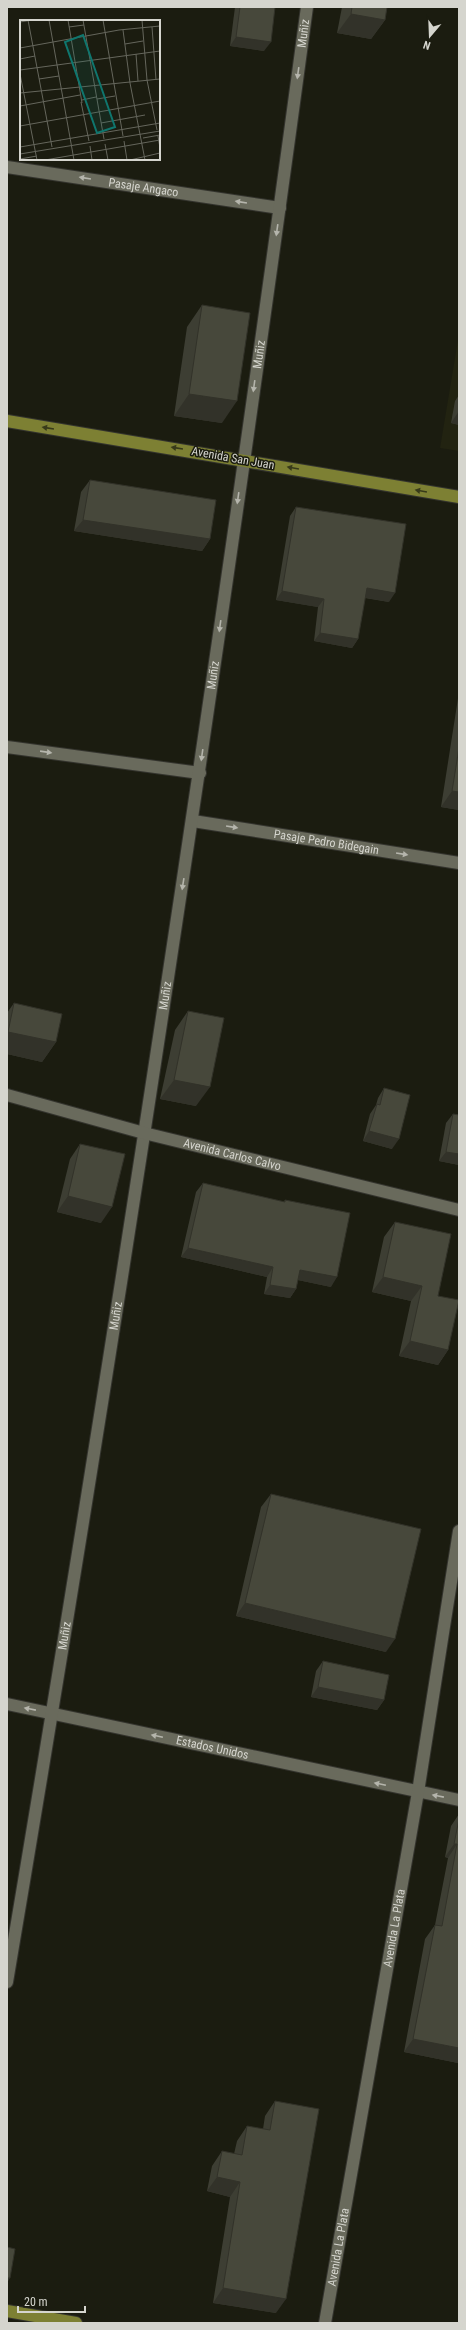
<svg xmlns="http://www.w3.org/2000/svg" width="466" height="2330" viewBox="0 0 466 2330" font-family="'Roboto Condensed',sans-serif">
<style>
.built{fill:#222311}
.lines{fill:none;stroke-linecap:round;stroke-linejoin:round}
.street-casing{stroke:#34342e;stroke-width:14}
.secondary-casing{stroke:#34342e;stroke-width:14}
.primary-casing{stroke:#34342e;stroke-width:14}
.street{stroke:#696a5c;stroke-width:12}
.secondary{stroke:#696a5c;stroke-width:12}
.primary{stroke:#7d8033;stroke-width:12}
.wall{fill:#3d3e33}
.shaded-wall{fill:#323229}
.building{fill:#47483b;stroke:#323229}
.oneway{fill:#b5b5ac}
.oneway2{fill:#383a1a}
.labels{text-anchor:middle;stroke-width:3;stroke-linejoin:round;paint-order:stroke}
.street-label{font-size:12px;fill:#d5d5ce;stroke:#1b1c10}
.inset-road{fill:none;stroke:#65665c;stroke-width:1}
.view{fill:#0f766e;fill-opacity:0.15;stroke:#0f766e;stroke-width:2}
.inset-edge{fill:none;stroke:#d5d5ce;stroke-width:2}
</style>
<rect width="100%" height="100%" fill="#1b1c10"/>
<polygon class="built" points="459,334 459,451 440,448"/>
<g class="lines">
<defs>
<g id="street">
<path id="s1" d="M7,167l273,41"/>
<polyline points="7,747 200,773"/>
<path id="s2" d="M193,821l266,42"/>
<path id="s3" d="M7,1704l452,96"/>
<path id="s4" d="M7,1982c111,-656 211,-1315 300,-1975"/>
</g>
<g id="secondary">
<path id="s5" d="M7,1095l137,38 315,77"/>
<path id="s6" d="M325,2323l93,-531 41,-261"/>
</g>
<g id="primary">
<polyline points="7,421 459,497"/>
<polyline points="7,2311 76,2323"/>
</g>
</defs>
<use href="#street" class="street-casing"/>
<use href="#secondary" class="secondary-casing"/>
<use href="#primary" class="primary-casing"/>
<use href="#street" class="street"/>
<use href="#secondary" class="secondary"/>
<use href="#primary" class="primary"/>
</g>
<g class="wall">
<polygon points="235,7 275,7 264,51 230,46"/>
<polygon points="342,7 387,7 385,20 371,39 337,33"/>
<polygon points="202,305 222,423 174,416 187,327"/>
<polygon points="459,395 459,425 451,423 455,401"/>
<polygon points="90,480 210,539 202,551 74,531 81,492"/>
<polygon points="296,507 389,602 365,598 358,639 352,648 314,641 318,607 276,600 290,516"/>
<polygon points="459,692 459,810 441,807"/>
<polygon points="14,1003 56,1042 42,1062 7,1054 7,1013"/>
<polygon points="188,1011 196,1106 160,1099 175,1030"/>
<polygon points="384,1088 392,1149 363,1141 370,1114 376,1105 378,1098"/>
<polygon points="453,1114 459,1115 459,1165 439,1161 446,1123"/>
<polygon points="80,1144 101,1223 57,1212 70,1159"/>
<polygon points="203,1183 284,1202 285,1200 331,1287 298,1280 296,1289 290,1298 264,1294 267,1277 181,1257 196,1192"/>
<polygon points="395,1222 438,1296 448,1350 438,1365 399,1356 411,1301 372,1292 384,1237"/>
<polygon points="271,1494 386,1652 236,1616 261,1507"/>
<polygon points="323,1661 384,1700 377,1710 311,1697 316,1671"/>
<polygon points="459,1755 459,1768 458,1765"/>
<polygon points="459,1814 459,2061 458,2063 404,2052 425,1939 435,1925 448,1858 445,1857 451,1826"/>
<polygon points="275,2101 276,2313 213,2303 230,2197 207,2191 212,2166 222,2151 234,2154 237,2141 247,2126 263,2129 265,2116"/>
</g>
<g class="shaded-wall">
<polygon points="351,14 385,20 371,39 337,33"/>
<polygon points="236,37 271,42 264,51 230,46"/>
<polygon points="189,394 237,401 222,423 174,416"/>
<polygon points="459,411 459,425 451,423"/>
<polygon points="83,520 210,539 202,551 74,531"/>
<polygon points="367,588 395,593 389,602 361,597"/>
<polygon points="282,591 324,599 318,607 276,600"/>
<polygon points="320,633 358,639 352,648 314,641"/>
<polygon points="452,791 459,792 459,810 441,807"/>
<polygon points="8,1032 56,1042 42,1062 7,1054 7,1033"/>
<polygon points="174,1080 210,1087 196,1106 160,1099"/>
<polygon points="369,1131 399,1139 392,1149 363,1141"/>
<polygon points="446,1152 459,1154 459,1165 439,1161"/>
<polygon points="68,1196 112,1207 101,1223 57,1212"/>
<polygon points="188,1248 273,1267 267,1277 181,1257"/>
<polygon points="300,1270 337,1277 331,1287 293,1279"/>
<polygon points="383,1277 422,1286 411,1301 372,1292"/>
<polygon points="270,1285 296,1289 290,1298 264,1294"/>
<polygon points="410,1341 448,1350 438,1365 399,1356"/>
<polygon points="245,1603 395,1639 386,1652 236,1616"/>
<polygon points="318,1687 384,1700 377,1710 311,1697"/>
<polygon points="454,1844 457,1844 448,1858 445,1857"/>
<polygon points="413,2039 459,2048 459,2061 458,2063 404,2052"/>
<polygon points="217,2177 240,2182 230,2197 207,2191"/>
<polygon points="7,2278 10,2278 7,2283"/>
<polygon points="223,2288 286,2299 276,2313 213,2303"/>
</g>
<g class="building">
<polygon points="240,7 275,7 271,42 236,37"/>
<polygon points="352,7 387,7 385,20 351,14"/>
<polygon points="202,305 250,313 237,401 189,394"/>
<polygon points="90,480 216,500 210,539 83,520"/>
<polygon points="296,507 406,524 395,593 367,588 358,639 320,633 324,599 282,591"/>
<polygon points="459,748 459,792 452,791"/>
<polygon points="14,1003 62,1014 56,1042 8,1032"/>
<polygon points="188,1011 224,1018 210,1087 174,1080"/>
<polygon points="384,1088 410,1095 399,1139 369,1131 377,1104 380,1105"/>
<polygon points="453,1114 459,1115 459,1154 446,1152"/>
<polygon points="80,1144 125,1154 112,1207 68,1196"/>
<polygon points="203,1183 285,1202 285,1200 350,1213 337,1277 300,1270 296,1289 270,1285 273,1267 188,1248"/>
<polygon points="395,1222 451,1234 438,1296 459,1300 448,1350 410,1341 422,1286 383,1277"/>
<polygon points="271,1494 421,1529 395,1639 245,1603"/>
<polygon points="323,1661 389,1675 384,1700 318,1687"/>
<polygon points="459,1819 459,2048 413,2039 435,1925 442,1926 457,1844 454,1844"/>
<polygon points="275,2101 319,2109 286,2299 223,2288 240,2182 217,2177 222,2151 242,2155 247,2126 270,2130"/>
<polygon points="7,2247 15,2249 10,2278 7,2278"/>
</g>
<defs><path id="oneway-solid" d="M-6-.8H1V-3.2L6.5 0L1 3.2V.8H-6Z"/></defs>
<g class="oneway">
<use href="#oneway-solid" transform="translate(298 73) rotate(98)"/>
<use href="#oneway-solid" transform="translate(85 178) rotate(-171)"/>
<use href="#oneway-solid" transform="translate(241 202) rotate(-171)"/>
<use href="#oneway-solid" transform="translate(277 230) rotate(98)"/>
<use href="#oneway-solid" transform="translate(254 386) rotate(98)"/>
<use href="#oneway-solid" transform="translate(238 498) rotate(98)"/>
<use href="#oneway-solid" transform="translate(220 626) rotate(98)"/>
<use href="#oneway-solid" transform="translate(46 752) rotate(8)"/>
<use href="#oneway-solid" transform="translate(202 755) rotate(98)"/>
<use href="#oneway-solid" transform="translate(232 827) rotate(9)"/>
<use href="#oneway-solid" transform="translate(402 854) rotate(9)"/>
<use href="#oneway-solid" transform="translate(183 884) rotate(99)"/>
<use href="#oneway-solid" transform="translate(30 1709) rotate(-169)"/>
<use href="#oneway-solid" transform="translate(157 1736) rotate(-168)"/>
<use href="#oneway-solid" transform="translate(380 1784) rotate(-168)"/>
<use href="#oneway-solid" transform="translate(438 1796) rotate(-169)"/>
</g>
<g class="oneway2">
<use href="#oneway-solid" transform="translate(48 428) rotate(-171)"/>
<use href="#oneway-solid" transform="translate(177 448) rotate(-171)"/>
<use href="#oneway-solid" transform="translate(293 468) rotate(-170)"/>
<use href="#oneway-solid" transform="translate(421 491) rotate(-170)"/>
</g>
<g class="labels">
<g class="street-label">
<text dy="4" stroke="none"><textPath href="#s4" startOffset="1971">Muñiz</textPath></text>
<text dy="4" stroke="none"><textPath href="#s1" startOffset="138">Pasaje Angaco</textPath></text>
<text dy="4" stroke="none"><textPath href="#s4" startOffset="1647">Muñiz</textPath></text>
<text transform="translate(233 458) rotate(10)" y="4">Avenida San Juan</text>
<text dy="4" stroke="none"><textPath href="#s4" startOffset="1323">Muñiz</textPath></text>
<text dy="4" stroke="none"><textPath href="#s2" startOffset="135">Pasaje Pedro Bidegain</textPath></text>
<text dy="4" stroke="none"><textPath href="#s4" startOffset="999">Muñiz</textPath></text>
<text dy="4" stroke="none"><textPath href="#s5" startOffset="233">Avenida Carlos Calvo</textPath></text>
<text dy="4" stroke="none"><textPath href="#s4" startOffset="675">Muñiz</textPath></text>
<text dy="4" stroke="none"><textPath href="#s4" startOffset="351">Muñiz</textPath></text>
<text dy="4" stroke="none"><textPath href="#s3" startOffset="210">Estados Unidos</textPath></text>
<text dy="4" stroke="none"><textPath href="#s6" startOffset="401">Avenida La Plata</textPath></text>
<text dy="4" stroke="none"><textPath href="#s6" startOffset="77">Avenida La Plata</textPath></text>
</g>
</g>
<g transform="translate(20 20)">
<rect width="140" height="140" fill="#1b1c10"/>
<path class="inset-road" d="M8,0l24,127M29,0l25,140M48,0l14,83M63,0l21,119M83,0l20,116M122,0l5,60 10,50M0,2l12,-2M49,7l15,-2M132,7l4,53M103,10l7,53 15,77M105,24l18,-3M0,28l99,-18 41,-4M116,34l2,27M0,39l15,-3M0,50l140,-19M0,54l17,86M19,59l20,-3M0,73l140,-14M77,79l18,-3M62,80l14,-3M61,82l8,39M0,86l60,-11M81,103l44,-8M0,106l140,-25M138,116l2,12M123,118l17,-3M104,121l3,19M85,124l3,16M70,126l2,14M0,127l140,-24M0,134l140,-23M0,139l17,-3M25,140l115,-20M110,140l30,-7"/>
<path class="view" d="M63,15l32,92 -18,6 -32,-91z"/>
<rect width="140" height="140" class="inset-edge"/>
</g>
<rect width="466" height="2330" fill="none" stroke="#d5d5ce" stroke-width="16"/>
<g transform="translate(430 36) rotate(199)" stroke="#1b1c10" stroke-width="3" paint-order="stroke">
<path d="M0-3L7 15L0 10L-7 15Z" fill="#d5d5ce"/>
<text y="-6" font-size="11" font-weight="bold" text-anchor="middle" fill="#d5d5ce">N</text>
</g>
<path d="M18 2306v6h67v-6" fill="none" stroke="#d5d5ce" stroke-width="2"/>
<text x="24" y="2306" font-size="12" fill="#d5d5ce" stroke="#1b1c10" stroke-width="3" paint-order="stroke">20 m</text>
</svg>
